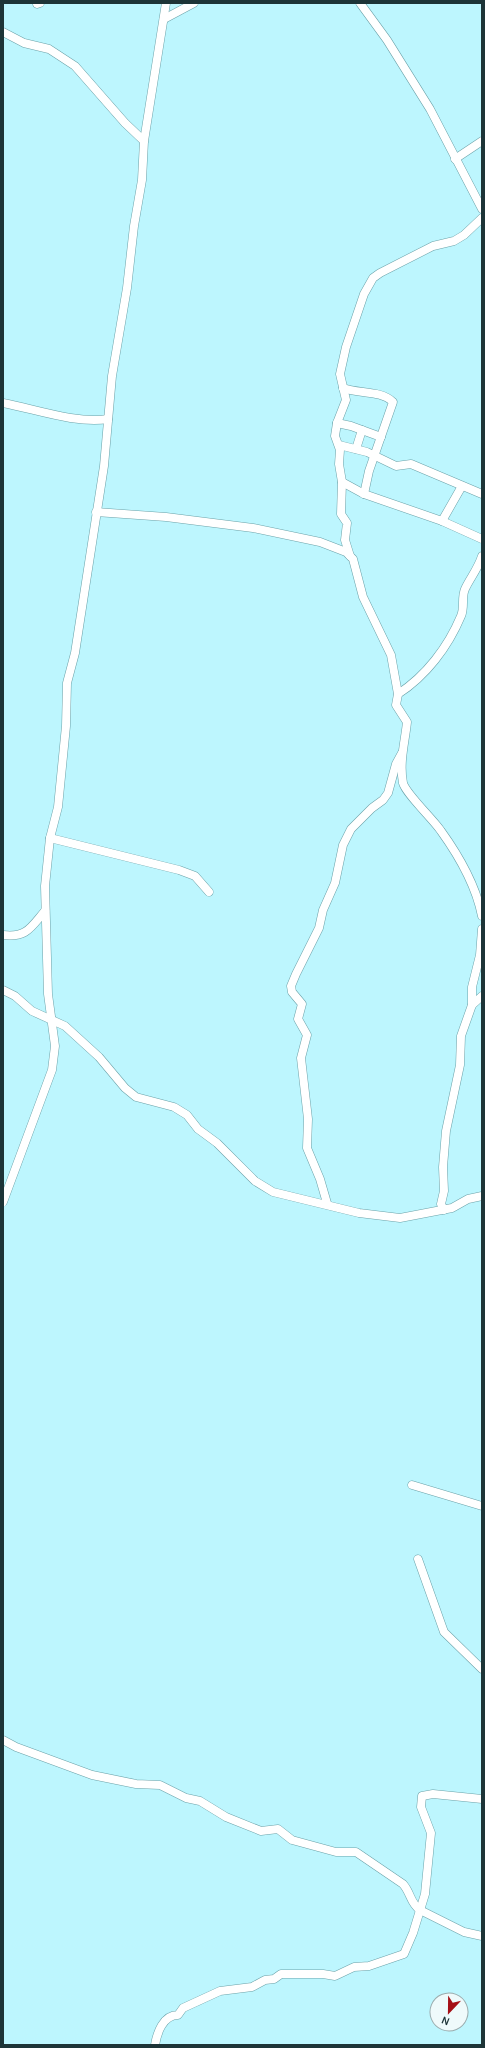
<svg xmlns="http://www.w3.org/2000/svg" width="485" height="2048" viewBox="0 0 485 2048" font-family="Karla,sans-serif">
<style>
.lines{fill:none;stroke-linecap:round;stroke-linejoin:round}
.street-casing{stroke:#6ba2a9;stroke-width:9}
.street{stroke:#fff;stroke-width:8}
</style>
<rect width="100%" height="100%" fill="#bdf6fe"/>
<g class="lines">
<defs>
<g id="street">
<polyline points="360,3 387,40 430,109 482,209"/>
<polyline points="37,4 40,3"/>
<polyline points="164,19 194,3"/>
<polyline points="3,32 24,43 49,49 75,66 125,123 144,141"/>
<polyline points="455,159 482,141"/>
<path d="M343,388c15,6 38,2 50,14l-24,69 -5,23"/>
<path d="M3,403c32,6 73,21 105,16"/>
<polyline points="337,423 351,426 381,437"/>
<polyline points="339,445 367,452 396,466 411,464 482,494"/>
<polyline points="356,449 362,430"/>
<polyline points="342,482 364,494 442,521 482,539"/>
<path d="M96,512l70,5 87,11 67,14 26,10 7,7 10,38 28,58 7,39 -2,11 11,17c-2,20 -8,40 -4,61 3,11 30,36 38,48 18,25 35,55 41,85"/>
<polyline points="442,521 462,486"/>
<polyline points="350,556 345,540 347,523 341,514 342,482 339,464 340,450 335,436 337,423 346,400 340,374 346,347 364,294 373,278 380,273 433,246 454,241 464,235 482,218"/>
<path d="M398,694c28,-18 50,-47 63,-78 4,-9 0,-18 4,-27 5,-11 13,-20 17,-33"/>
<polyline points="50,838 179,870 195,876 209,892"/>
<path d="M3,935c24,3 28,-8 42,-24"/>
<polyline points="3,990 15,996 32,1011 65,1026 99,1057 125,1088 136,1097 174,1107 187,1115 198,1129 217,1143 255,1181 273,1192 359,1213 400,1218 452,1208 468,1199 482,1196"/>
<polyline points="472,1005 482,996"/>
<polyline points="3,1202 52,1070 55,1046 48,994 45,886 50,838 58,807 66,726 67,683 75,653 104,466 112,376 127,288 134,226 142,180 144,141 166,3"/>
<polyline points="327,1203 320,1179 307,1148 308,1119 301,1058 307,1035 298,1019 302,1004 292,992 291,986 296,974 319,928 323,910 335,883 343,845 351,829 372,808 383,800 388,793 396,764 402,753"/>
<polyline points="444,1210 441,1204 444,1191 443,1167 446,1131 460,1065 461,1036 472,1005 472,987 480,955 482,929"/>
<polyline points="412,1485 482,1506"/>
<polyline points="418,1559 444,1632 482,1669"/>
<path d="M3,1740l13,7 76,28 44,9 24,1 26,13 14,3 26,16 35,14 17,-2 14,11 44,12h20l47,32c8,9 7,19 17,26l44,22 18,4"/>
<path d="M155,2045c2,-12 8,-30 23,-30l5,-7 37,-17 32,-4 13,-7 9,-1 7,-5h42l12,2 19,-9 15,-1 35,-12 9,-21 12,-39 6,-61 -10,-26 1,-11 11,-2 49,5"/>
</g>
</defs>
<use href="#street" class="street-casing"/>
<use href="#street" class="street"/>
</g>
<rect width="485" height="2048" fill="none" stroke="#1d3437" stroke-width="8"/>
<g transform="translate(449 2012) rotate(202)"><circle r="19" fill="#effafb" stroke="#9babad"/>
<path d="M0-3L7 15L0 10L-7 15Z" fill="#a50f16"/>
<text y="-6" font-size="11" font-weight="bold" text-anchor="middle" fill="#1d3437">N</text>
</g>
</svg>
